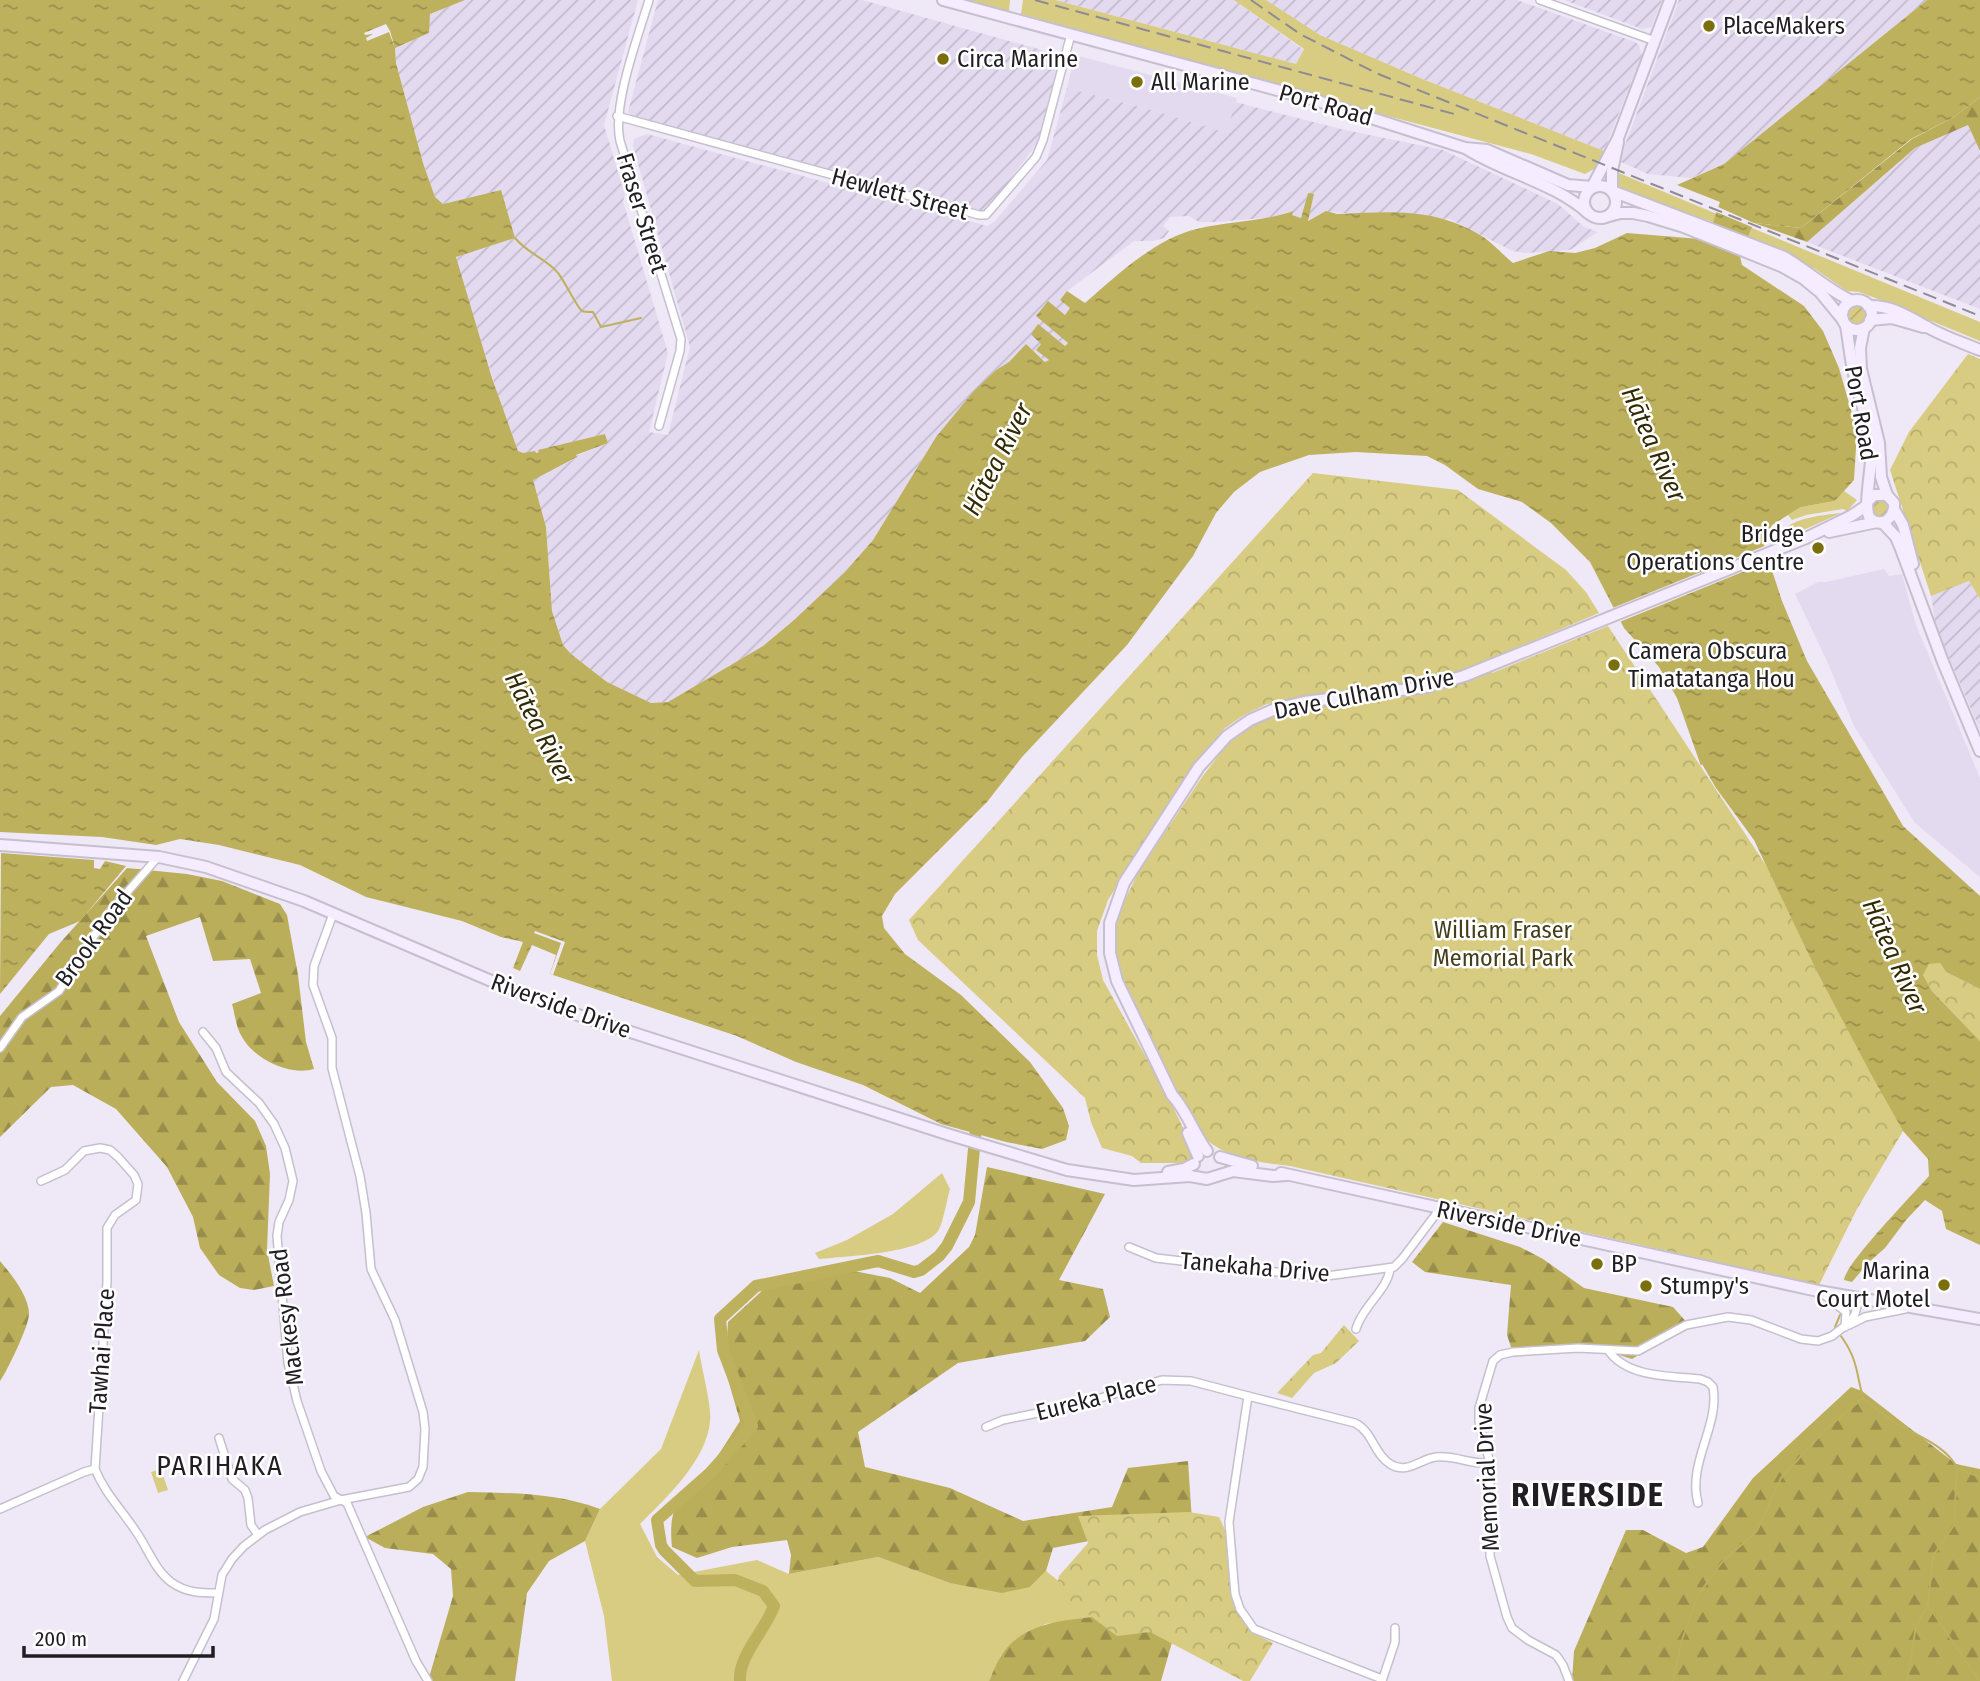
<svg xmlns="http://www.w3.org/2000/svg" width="1980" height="1681" viewBox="0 0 1980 1681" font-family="'Fira Sans Condensed',sans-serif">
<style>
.built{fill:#e3daf0}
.industrial{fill:url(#industrial-furrows)}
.grass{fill:#d7cc81}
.forest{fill:url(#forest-firs)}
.park{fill:url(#park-crowns)}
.garden{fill:url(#garden-furrows)}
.water{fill:url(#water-ripples)}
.pier{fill:#efe8f7}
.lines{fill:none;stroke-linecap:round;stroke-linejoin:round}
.stream{stroke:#beb15d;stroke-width:2}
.river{stroke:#beb15d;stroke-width:12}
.minor-casing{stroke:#c5bfce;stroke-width:10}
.secondary-casing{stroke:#c5bfce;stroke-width:14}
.minor{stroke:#fff;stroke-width:7}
.secondary{stroke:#f5edff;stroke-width:10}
.rail{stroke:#8f8a94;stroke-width:2;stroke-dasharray:14 7;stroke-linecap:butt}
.poi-dot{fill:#7b6f0d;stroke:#fff;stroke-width:2.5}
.labels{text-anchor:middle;stroke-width:5;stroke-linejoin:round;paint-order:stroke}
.poi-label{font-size:24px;fill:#201e23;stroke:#fff;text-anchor:start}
.street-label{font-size:24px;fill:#201e23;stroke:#fff}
.park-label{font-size:24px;fill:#443f1a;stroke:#fff}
.water-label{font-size:26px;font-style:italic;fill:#312b05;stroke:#fff}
.quarter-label{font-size:28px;letter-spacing:2px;fill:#201e23;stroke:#fff}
.district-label{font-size:32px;font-weight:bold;letter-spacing:2px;fill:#201e23;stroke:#fff}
</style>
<defs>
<pattern id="industrial-furrows" width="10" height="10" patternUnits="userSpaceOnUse" patternTransform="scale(1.75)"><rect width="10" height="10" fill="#e3daf0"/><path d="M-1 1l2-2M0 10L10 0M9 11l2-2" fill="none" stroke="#c2bbce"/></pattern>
<pattern id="forest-firs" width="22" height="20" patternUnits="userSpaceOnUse" patternTransform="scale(1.75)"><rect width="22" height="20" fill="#bbae5a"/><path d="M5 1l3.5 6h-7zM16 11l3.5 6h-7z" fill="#988d4a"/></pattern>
<pattern id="park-crowns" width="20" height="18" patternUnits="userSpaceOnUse" patternTransform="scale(1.75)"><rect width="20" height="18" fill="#d7cc81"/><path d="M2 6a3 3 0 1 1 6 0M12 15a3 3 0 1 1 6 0" fill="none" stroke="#b8af6f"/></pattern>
<pattern id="garden-furrows" width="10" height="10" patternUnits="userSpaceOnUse" patternTransform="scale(1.75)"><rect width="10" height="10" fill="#d7cc81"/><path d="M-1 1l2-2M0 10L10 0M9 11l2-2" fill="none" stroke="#b8af6f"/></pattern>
<pattern id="water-ripples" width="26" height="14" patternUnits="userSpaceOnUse" patternTransform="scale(1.75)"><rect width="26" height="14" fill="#beb15d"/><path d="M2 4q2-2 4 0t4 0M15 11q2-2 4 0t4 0" fill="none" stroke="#9a8f4c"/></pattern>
</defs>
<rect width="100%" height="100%" fill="#efe8f7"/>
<g class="built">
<polygon points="1075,55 1237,98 1227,133 1155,111 1067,88"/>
<polygon points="1884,569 1889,576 1902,574 1916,625 1980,778 1980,877 1915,823 1854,726 1827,661 1795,594 1818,582 1826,582"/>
</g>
<g class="industrial">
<polygon points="465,0 638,0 604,125 625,195 623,201 668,353 649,432 668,435 690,347 633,146 634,139 647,134 987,226 994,222 1047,160 1067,88 1155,111 1227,133 1235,102 1345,130 1443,150 1558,204 1584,227 1598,232 1570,250 1526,253 1513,251 1449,219 1326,212 1308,220 1314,195 1308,193 1301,218 1292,215 1292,211 1275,217 1217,222 1199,222 1189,216 1170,217 1163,226 1169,231 1164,238 1153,241 1134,241 1067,291 1060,300 1071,308 1065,316 1048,302 1037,316 1069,342 1065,346 1051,334 1036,350 1049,359 1046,362 1026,344 1009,362 996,370 936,437 873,540 845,572 794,620 763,646 668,702 651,703 607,682 571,654 563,645 552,611 546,527 532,480 576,458 576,456 608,443 605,434 536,453 535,451 523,453 518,451 502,408 458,267 456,256 515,238 504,201 500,190 443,204 435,197 423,163 396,63 395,48 429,33 429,14"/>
<polygon points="658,0 862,0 1056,54 1059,58 1039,141 988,209 983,211 633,116 628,112"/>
<polygon points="1055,0 1234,0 1304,50 1296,64"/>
<polygon points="1266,0 1517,0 1635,42 1639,45 1642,55 1604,151 1420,78 1320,35"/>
<polygon points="1564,0 1662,0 1651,27 1642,29"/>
<polygon points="1679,0 1927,0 1724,164 1691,178 1648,174 1619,161"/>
<polygon points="1968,124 1980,151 1980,309 1807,242 1915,148"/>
<polygon points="1969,581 1980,599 1980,730 1936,627 1931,596"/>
</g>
<g class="grass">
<polygon points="967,0 1010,0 1009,11"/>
<polygon points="1023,0 1055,0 1296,64 1304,49 1234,0 1266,0 1320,35 1420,78 1604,151 1596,168 1585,174 1531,154 1339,103 1021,14"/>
<polygon points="1614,171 1717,214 1713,222 1623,191 1615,181"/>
<polygon points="1752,228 1980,322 1980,341 1878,299 1859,292 1847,291 1815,269 1748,237"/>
<polygon points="1844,491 1857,500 1847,511 1843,509 1806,515 1792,520 1788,515 1801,507 1835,501"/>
<path d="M1841,513l-64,29c7,-25 42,-26 64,-29z"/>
<path d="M942,1173l8,16c-3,10 -7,35 -12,42 -17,23 -91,25 -119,28l-4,-6 32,-13 46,-26z"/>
<path d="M699,1350c2,16 13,56 11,71 -3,39 -44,77 -70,103l17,33 21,18 79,-15 32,14 89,-17 72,26 80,4 16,-16 45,36 3,11 -49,6 -44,31 -12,26h-377l-8,-65 -19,-75 15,-32 61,-60z"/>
<polygon points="161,1469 168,1490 158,1493 151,1472"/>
</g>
<g class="forest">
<polygon points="1980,97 1980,151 1968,125 1915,148 1807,242 1754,223 1801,228 1912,139 1954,117"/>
<path d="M127,868l60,6 35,7 58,23 7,11 11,60 8,67 8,27c-25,7 -59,-9 -72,-32 -6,-9 -7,-23 -10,-33l29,-11 -11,-34 -37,2 -13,-44 -54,19 33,86 38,60 38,39 11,25 4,28 -3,76 7,36 -20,4 -14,-2 -21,-13 -19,-27 -7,-31 -26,-50 -51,-58 -43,-24 -22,2 -51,50v-121l60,-73z"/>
<path d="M987,1167l118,27 -46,86 44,9 7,28 -25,24 -127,22 -100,69 7,35 85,21 73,33 89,-14 16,-39 60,-7 4,60 -139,27 -7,23 -16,16 -28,6 -52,-10 -72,-26 -89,17 2,-19 -4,-15 -55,7 -35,11 -25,-11c-5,-50 13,-46 38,-80 11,-15 20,-31 30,-46l-15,-52 3,-47 36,-33 74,-21 52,10 30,15 49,-46 6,-12z"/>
<polygon points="1443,1222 1520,1247 1543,1259 1584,1288 1673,1307 1689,1325 1632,1359 1606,1351 1512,1350 1507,1335 1511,1285 1425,1272 1412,1262"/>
<path d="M0,1261c11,13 29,35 29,53 0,12 -22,57 -29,67z"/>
<polygon points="1851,1387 1862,1391 1956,1464 1980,1469 1980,1681 1572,1681 1574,1651 1626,1530 1643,1530 1686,1553 1703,1547 1753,1478"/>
<path d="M468,1492c45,1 89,1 132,17l-15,32 -36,20 -22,32 -12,88h-87l25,-85 -2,-27 -18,-15 -48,-6 -20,-11 58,-30z"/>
<path d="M1111,1615l62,24 -12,42h-172c4,-8 7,-18 12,-25 23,-37 72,-36 110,-41z"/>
</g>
<g class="park">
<polygon points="1968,354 1980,359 1980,599 1969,581 1931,596 1890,470 1909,432"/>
<polygon points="1313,473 1458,490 1566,570 1586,592 1599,613 1459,672 1414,683 1267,704 1244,715 1225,728 1178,789 1108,900 1097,931 1097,955 1103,980 1168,1097 1191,1144 1194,1156 1190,1163 1141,1163 1132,1156 1102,1148 1091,1122 1085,1098 918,940 909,920"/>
<path d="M1608,626l161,244 48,102 86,159 -46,78 -38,76 -529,-119c-31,-4 -66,-7 -89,-32l-87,-157 1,-57 23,-47 64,-96 27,-35 37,-25 26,-7 116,-14 42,-10 41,-16 1,3z"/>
<polygon points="1932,962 1940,963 1946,972 1980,989 1980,1041 1932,991 1923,975 1926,967"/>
<polygon points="1344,1325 1359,1341 1336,1363 1314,1373 1292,1398 1277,1393 1313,1355 1321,1353"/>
<polygon points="1189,1512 1219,1517 1226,1532 1237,1612 1251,1632 1273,1643 1250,1681 1243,1681 1150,1632 1117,1636 1056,1590 1059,1576 1088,1543 1078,1516"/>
</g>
<g class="garden">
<circle cx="1857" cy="316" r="10"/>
<circle cx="1881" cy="508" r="9"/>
</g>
<g class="water">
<path d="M0,0h465l-35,14 -1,19 -34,15 1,15 27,100 12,34 8,7 58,-14 14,48 -59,19 36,121 26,73 5,2 12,-2 1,2 3,-1 -1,-2 67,-16 3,9 -32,12 1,2 -44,23 13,47 6,84 11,34 8,9 36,28 44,21 17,-1 95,-56 31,-26 51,-48 28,-32 63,-103 37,-45 23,-22 13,-8 17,-18 19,18 4,-2 -13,-10 5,-6 -10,-10 7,-10 27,22 3,-3 -32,-27 12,-15 17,14 5,-7 -10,-8 7,-9 18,12c31,-27 71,-65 112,-74 32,-8 65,-7 96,-18l-1,4 9,3 7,-25 6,1 -6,27 18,-10 11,3c52,-2 96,-7 143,21 12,7 22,19 33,28l36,-12 26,2 20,-5 32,-15 73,6 13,-17 7,-20 -43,-17 47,-21 203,-164h53v97l-26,20 -43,22 -110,89 -47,-5 -14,33 2,9 62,41 19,25 16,37 18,63 -3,49 -19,21 -34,6 -29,18 -8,21 18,55 25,60 96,165 77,70v93l-34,-17 -6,-9 -11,1 -6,11 9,16 48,50v204l-34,-16 -4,-18 -17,-11 -19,20 -21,28 -17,15 -16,19 -8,-2c1,-16 70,-87 85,-104l-1,-17 -25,-28 -32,-57 -54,-102 -63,-132 -38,-52 -14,-24 -1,2 -24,-68 -18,-31 -35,-39 -34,-66 -39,-39 -29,-21 -44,-13 -33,-24 -18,-9 -71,-4 -47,3 -49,17 -26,20 -18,21 -23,43 -66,89 -105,112 -35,45 -92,92 -13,22 2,12 21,26 56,41 69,67 33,46 6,18 -3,14 -24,9 -36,-7 -65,-18 -78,-39 -67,-23 -59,-26 -187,-62 6,-19 -24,-10 -12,26 -7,-3 10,-26 -22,-5 -39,-16 -96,-24 -66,-32 -81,-20 -39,-6 -24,6 -54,-8 -102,-5z"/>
<polygon points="1,853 94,860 94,868 100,869 105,861 126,866 80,921 49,934 0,994"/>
</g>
<g class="pier">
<polygon points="386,24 390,31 395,48 389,32 367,41 366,38 373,34 365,35 364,33"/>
<polygon points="1716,206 1756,224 1754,228 1714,211"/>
<polygon points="1767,545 1772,560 1617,623 1610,609"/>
<polygon points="535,931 565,942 553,975 550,974 561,943 534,933"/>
</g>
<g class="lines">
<g class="stream">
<path d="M515,238c13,16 32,21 43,35 6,7 20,36 24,38 2,1 8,1 11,1l8,15 40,-9"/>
<polyline points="1835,1327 1840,1315"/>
<path d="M1841,1336c17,24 15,36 22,62 12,10 23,19 36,27 20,11 48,22 58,43l23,9"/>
<polyline points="1928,1605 1979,1681"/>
<polyline points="1673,1681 1682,1640 1698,1595 1723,1561 1757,1531 1781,1478 1825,1430 1863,1398"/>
<polyline points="1907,1681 1916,1626 1928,1604 1933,1556 1954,1525 1957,1468"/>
</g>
<path class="river" d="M740,1681c-2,-25 26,-52 34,-75l-11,-15 -28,-11 -40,1 -31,-31 -3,-5 -4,-25 53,-47 42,-47 -29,-76 -3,-31 36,-33 122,-25 36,11 7,-2 18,-14 8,-10 22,-44 8,-85"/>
<defs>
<g id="minor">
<path d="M649,0c-11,37 -37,105 -29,141l61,198 -1,12 -21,75"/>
<polyline points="1540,0 1655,41"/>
<polyline points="617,116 979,215 986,215 1036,157 1043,140 1071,34"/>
<polyline points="203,1032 216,1048 226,1072 259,1103 274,1124 285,1148 293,1181 289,1200 279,1222 277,1236 288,1363 297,1401 321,1471 334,1496 347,1503 416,1661 428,1681"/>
<polyline points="0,1048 22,1017 59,991 108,914 158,857"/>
<path d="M41,1181l24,-11 19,-19 16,-3 10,2 8,7 16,18 4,9 -2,16 -21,15 -8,13v54l-12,187c10,25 28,42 42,64 11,16 18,37 34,49 15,11 30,11 47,11"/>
<polyline points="1129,1247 1156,1258 1319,1277 1394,1267 1402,1259 1436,1214 1437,1209"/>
<polyline points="1823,1294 1846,1312 1845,1327"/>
<polyline points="1849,1325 1865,1317 1905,1309"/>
<path d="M1356,1329c6,-22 33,-41 34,-61"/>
<path d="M1608,1350c19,28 63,26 92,29l8,3 5,5c7,39 -26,76 -15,116"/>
<polyline points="986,1427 1003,1420 1073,1406 1162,1380 1191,1381 1248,1396"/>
<polyline points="219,1438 232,1479 245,1490 248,1498 251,1525 258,1535"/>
<polyline points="0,1509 84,1472 95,1469"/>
<path d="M1382,1679l-128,-50 -14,-20 -5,-15 -6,-72 19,-126 107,27c18,9 19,31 35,41 17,11 30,-5 46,-7 19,-2 36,8 54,6"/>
<polyline points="183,1681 214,1619 222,1575 232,1559 244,1546 265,1530 300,1512 341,1500 409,1487 418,1479 423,1467 425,1429 423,1412 395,1320 371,1269 366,1213 360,1176 332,1068 332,1038 313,985 314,966 333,914"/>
<polyline points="1382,1681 1395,1642 1395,1628"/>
<polyline points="1569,1681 1563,1665 1556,1655 1528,1640 1512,1628 1507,1617 1490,1556 1490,1463 1479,1422 1479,1408 1493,1361 1500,1355 1513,1352 1578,1348 1638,1351 1686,1325 1728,1317 1751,1320 1801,1339 1818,1341 1832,1336 1850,1322 1855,1314 1859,1299"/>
</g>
<g id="secondary">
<polyline points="943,0 1318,101 1465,148 1487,150 1568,185 1592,187 1618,138 1670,0"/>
<path d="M1618,142l-6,29v20l172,66c24,14 44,33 68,44"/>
<path d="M1467,149c38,24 88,34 121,64"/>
<circle cx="1600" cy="202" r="16"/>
<polyline points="1602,218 1620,213 1633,213 1648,216 1684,227 1781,266 1804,279 1820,292 1843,320"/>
<circle cx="1857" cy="315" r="15"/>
<path d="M1868,306c25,-1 40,11 61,22 16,9 34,15 51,22"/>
<polyline points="1870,320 1892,318 1923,327"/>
<path d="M1846,326c3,16 4,32 8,48 7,28 17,56 17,85 0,13 -8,51 -1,59 12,12 25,-1 24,-15l-7,-8h-13l-6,6"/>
<polyline points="1864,328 1860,348 1861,369 1879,443 1881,477 1887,495"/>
<polyline points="1895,511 1903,525 1913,564"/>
<polyline points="1882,522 1896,537 1901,549 1943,662 1980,751"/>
<polyline points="1829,532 1877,522"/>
<polyline points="0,845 159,857 206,867 304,901 496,983 578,1015 950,1135 1067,1170 1134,1180 1190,1176 1207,1179 1233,1171 1273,1176 1286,1175"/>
<polyline points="1188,1133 1198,1156"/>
<path d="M1207,1151c-13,-17 -20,-40 -35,-56l-55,-114 -7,-28v-30l14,-40 75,-116 28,-31 23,-16 25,-11 29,-7 122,-15 38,-11 342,-138 45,-22 15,-10"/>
<polyline points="1220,1157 1252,1166"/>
<polyline points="1168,1172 1184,1169 1194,1164"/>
<polyline points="1281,1173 1818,1291 1980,1319"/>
</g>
</defs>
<use href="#minor" class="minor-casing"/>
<use href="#secondary" class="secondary-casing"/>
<use href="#minor" class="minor"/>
<use href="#secondary" class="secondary"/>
<g class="rail">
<polyline points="1035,0 1458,115"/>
<polyline points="1251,0 1300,34 1376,73 1980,316"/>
</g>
</g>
<g class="poi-dot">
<circle cx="1709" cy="26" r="7"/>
<circle cx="943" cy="59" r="7"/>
<circle cx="1137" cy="82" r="7"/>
<circle cx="1818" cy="548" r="7"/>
<circle cx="1614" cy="665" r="7"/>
<circle cx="1597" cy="1264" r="7"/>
<circle cx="1944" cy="1285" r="7"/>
<circle cx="1646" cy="1286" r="7"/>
</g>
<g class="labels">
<g class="poi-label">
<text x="1723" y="34">PlaceMakers</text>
<text x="957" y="67">Circa Marine</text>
<text x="1151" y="90">All Marine</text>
<text x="1804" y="542" text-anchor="end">Bridge<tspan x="1804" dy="28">Operations Centre</tspan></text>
<text x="1628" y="659">Camera Obscura<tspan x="1628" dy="28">Timatatanga Hou</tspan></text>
<text x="1611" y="1272">BP</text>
<text x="1930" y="1279" text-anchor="end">Marina<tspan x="1930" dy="28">Court Motel</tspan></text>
<text x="1660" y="1294">Stumpy's</text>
</g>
<g class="street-label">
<text transform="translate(1326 105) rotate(16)" y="8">Port Road</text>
<text transform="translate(900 194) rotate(15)" y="8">Hewlett Street</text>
<text transform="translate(642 213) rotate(73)" y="8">Fraser Street</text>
<text transform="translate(1861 413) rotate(80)" y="8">Port Road</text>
<text transform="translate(1364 694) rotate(-11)" y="8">Dave Culham Drive</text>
<text transform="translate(94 938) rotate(-54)" y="8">Brook Road</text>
<text transform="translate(561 1006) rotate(20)" y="8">Riverside Drive</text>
<text transform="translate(1509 1224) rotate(12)" y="8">Riverside Drive</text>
<text transform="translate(1255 1267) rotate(5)" y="8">Tanekaha Drive</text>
<text transform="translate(287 1317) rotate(-97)" y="8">Mackesy Road</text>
<text transform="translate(102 1351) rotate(-86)" y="8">Tawhai Place</text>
<text transform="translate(1096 1398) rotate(-14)" y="8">Eureka Place</text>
<text transform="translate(1487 1477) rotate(-93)" y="8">Memorial Drive</text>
</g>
<g class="park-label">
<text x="1503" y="938">William Fraser<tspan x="1503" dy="28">Memorial Park</tspan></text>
</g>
<g class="water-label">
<text transform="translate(1654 444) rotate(66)" y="9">Hātea River</text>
<text transform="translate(997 459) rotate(-63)" y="9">Hātea River</text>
<text transform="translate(540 728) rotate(63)" y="9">Hātea River</text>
<text transform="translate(1895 956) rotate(66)" y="9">Hātea River</text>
</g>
<g class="quarter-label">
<text x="220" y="1475">PARIHAKA</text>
</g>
<g class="district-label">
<text x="1588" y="1506">RIVERSIDE</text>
</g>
</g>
<path d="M24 1646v10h189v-10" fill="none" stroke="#201e23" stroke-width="3.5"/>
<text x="35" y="1646" font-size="21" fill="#201e23" stroke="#ffffff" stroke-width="5" paint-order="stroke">200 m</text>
</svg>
